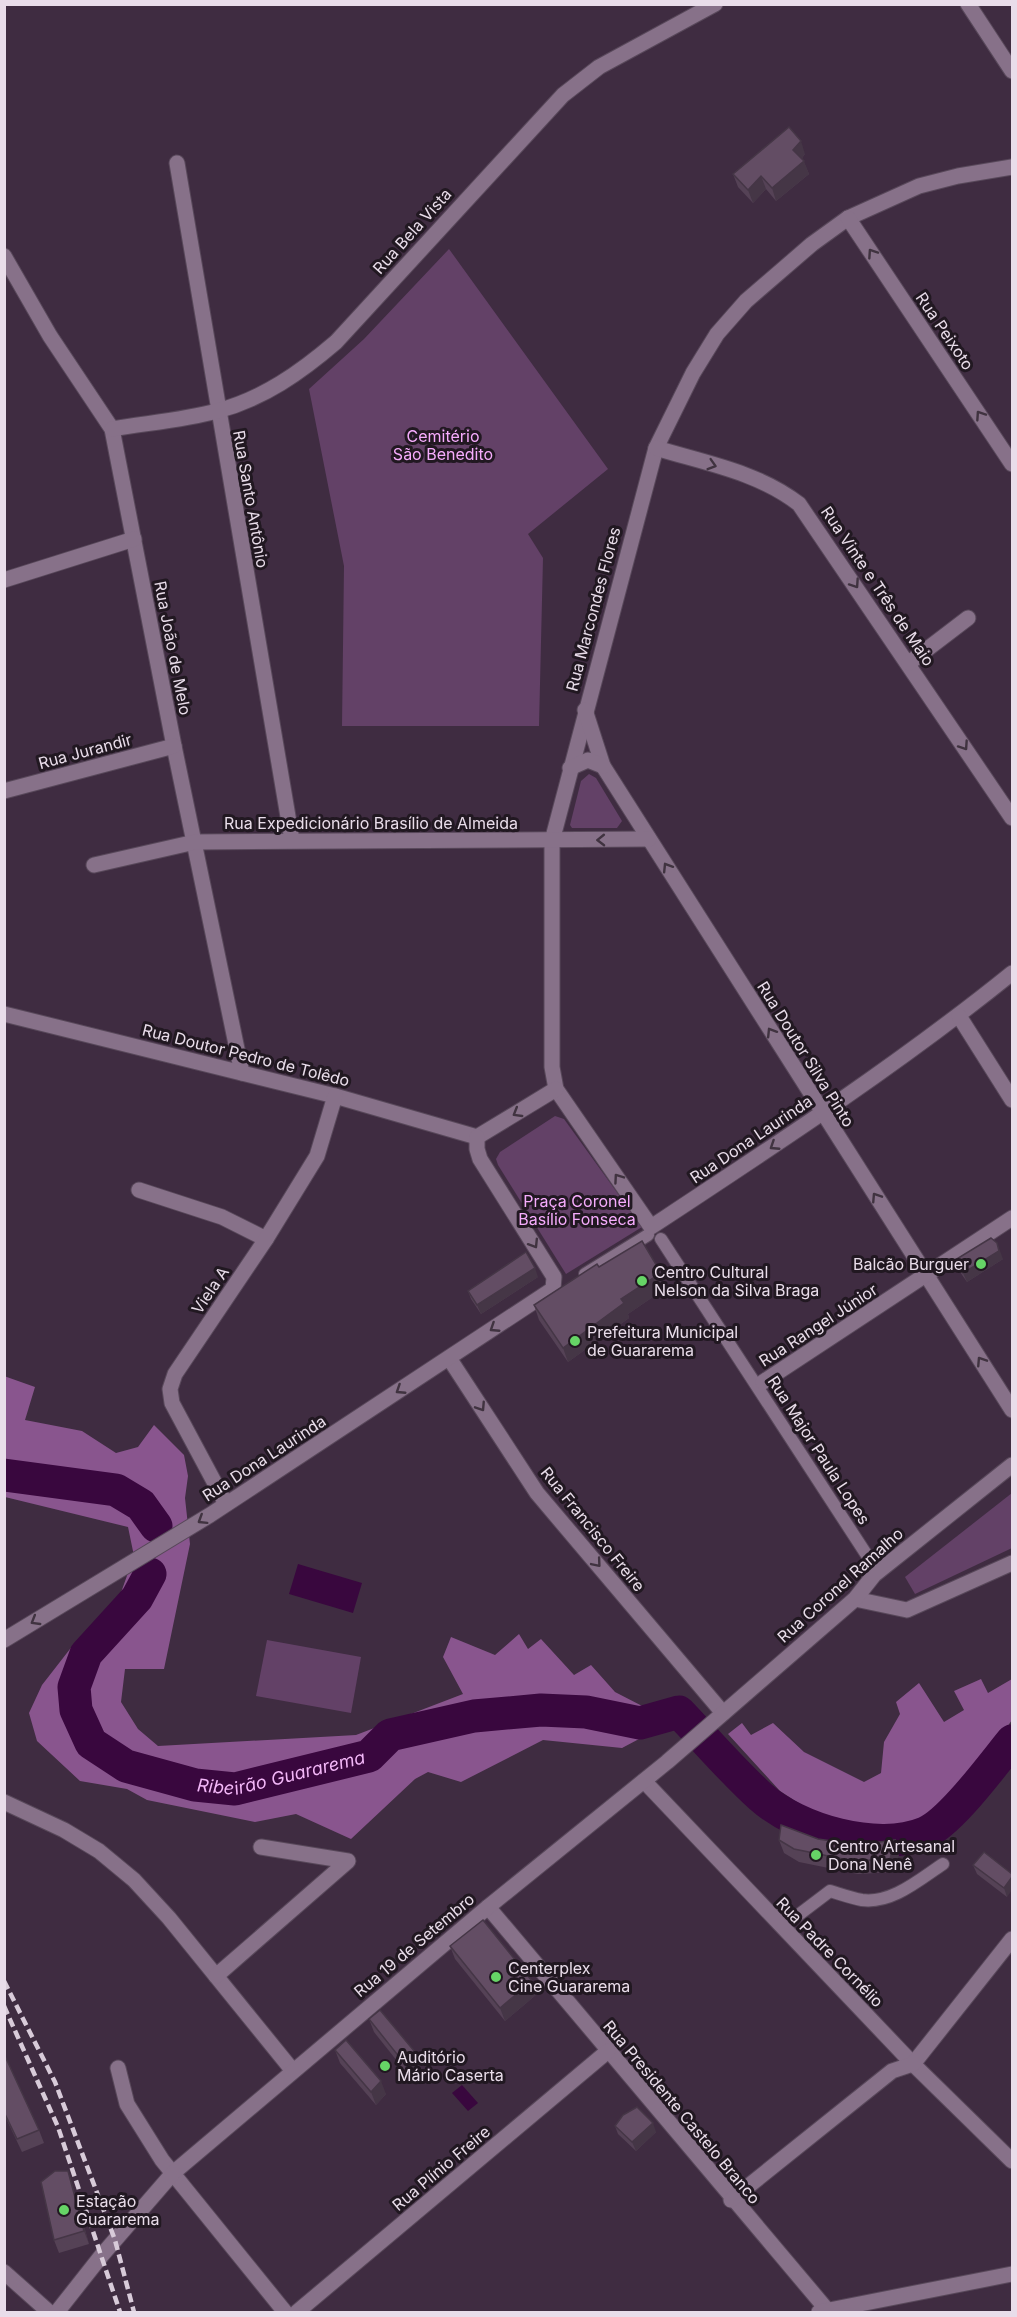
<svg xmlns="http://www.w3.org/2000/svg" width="1017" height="2317" viewBox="0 0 1017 2317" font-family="Inter,sans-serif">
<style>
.green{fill:#634167}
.forest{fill:#89558e}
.water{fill:#39073e}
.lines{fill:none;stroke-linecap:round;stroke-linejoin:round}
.river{stroke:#39073e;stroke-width:33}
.pedestrian-casing{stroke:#58485a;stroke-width:14}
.minor-casing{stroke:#58485a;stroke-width:17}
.tertiary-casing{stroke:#58485a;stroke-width:17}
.secondary-casing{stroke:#58485a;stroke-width:17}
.pedestrian{stroke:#877189;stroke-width:12}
.minor{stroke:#877189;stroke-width:15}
.tertiary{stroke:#877189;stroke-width:15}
.secondary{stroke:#877189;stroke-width:15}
.rail{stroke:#d8cbd9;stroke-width:4.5;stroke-dasharray:9 4.5;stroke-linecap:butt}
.wall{fill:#554256}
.shaded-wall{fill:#453646}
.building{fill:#634d64;stroke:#453646;stroke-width:1.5}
.oneway{stroke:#403340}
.poi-dot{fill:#66d466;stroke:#211821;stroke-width:2}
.labels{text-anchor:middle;stroke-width:6;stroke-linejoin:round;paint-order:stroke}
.street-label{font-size:16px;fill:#e9ddea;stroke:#211821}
.park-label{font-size:16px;fill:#f6acfd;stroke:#211821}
.poi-label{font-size:16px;fill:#e9ddea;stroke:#211821;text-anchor:start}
.water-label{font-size:18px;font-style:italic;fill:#f3b7f8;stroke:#211821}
</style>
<rect width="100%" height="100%" fill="#3f2c41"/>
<g class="green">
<polygon points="449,249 608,469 528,534 543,558 539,726 342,726 344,566 309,389 364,339"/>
<polygon points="589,774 596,778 622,821 617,828 572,828 570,825 581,781"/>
<polygon points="555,1116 564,1119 642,1227 566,1274 498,1165 496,1159 500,1152"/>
<polygon points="1012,1493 1012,1548 915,1594 905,1577"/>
<polygon points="267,1640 361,1657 351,1713 256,1696"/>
</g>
<g class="forest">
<polygon points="4,1376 35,1387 25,1420 82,1431 116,1453 138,1447 154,1425 184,1455 188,1476 185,1498 190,1544 164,1669 125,1669 121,1702 138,1729 158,1746 356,1735 463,1694 443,1657 451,1637 495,1655 519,1634 528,1649 541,1639 574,1675 591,1665 615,1692 648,1709 636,1730 639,1739 622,1748 543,1740 461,1782 428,1772 415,1779 351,1839 296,1814 255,1822 147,1800 127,1789 80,1781 37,1741 29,1713 42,1685 70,1649 118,1601 134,1556 128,1527 5,1497"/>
<polygon points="981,1679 988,1693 1012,1679 1012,1720 984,1759 935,1814 891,1830 846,1826 811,1811 780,1791 728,1734 742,1723 751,1735 773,1723 804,1752 864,1782 881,1773 884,1742 900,1714 896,1702 919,1683 944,1722 964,1710 954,1691"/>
</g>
<g class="water">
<polygon points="298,1564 362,1583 353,1613 289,1594"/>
<polygon points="462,2085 478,2103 468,2111 452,2093"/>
</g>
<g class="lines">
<g class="river">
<polyline points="4,1475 116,1490 141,1505 156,1526"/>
<path id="s1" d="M150,1574l-13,24 -51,56 -12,33 2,23 15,33 35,23 69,19 40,4 134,-33 21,-21 84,-19 67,-6 45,2 54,11 39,-11c27,28 53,59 82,85 37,33 116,56 164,36 26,-11 68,-69 87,-92"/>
</g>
<defs>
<g id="pedestrian">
<polyline points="661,1239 870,1560"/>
<polyline points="585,1274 648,1235"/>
<path d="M797,1916l33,-25c10,3 21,7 32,9 30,4 58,-21 81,-36"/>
</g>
<g id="minor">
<polyline points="968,4 1012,71"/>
<polyline points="177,163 292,840"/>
<path d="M1012,167l-54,9 -39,10 -71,32 -36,26 -66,57 -29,33 -24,39 -37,75 -104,393v226l4,22 95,138c123,-81 247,-162 361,-254"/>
<polyline points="848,218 1012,464"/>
<polyline points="4,256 50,336 112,429 174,746 242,1073"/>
<path d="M112,429c35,-6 72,-9 105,-18 46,-12 84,-39 119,-69l227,-247 36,-28 116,-63"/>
<path d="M656,448c49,15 102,24 143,56l213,314"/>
<polyline points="4,580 134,539"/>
<polyline points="909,663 968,618"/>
<polyline points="585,710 603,766 1012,1410"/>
<polyline points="570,768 588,760 603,766"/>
<polyline points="4,791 174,746"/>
<polyline points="94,865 195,842 649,839"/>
<polyline points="4,1014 335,1096 477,1137"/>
<polyline points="959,1016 1012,1100"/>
<polyline points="477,1137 556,1089"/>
<polyline points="139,1190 222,1217 266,1239"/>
<polyline points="449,1358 537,1493 723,1713"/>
<polyline points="763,1382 1012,1218"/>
<polyline points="226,1504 172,1403 170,1389 175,1374 266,1239 317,1156 335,1096"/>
<polyline points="855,1599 907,1610 1012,1563"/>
<polyline points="4,1640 210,1515 553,1289 554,1277 480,1159 477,1149 477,1137"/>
<polyline points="644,1781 913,2064 1012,2161"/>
<polyline points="4,1802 64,1830 99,1851 134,1880 169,1918 293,2071"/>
<polyline points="488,1907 828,2311"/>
<polyline points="216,1976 348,1861 261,1847"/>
<polyline points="118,2068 127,2104 162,2160 285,2312"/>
<polyline points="731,2200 892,2071 913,2064 1012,1939"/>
<polyline points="297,2312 608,2051"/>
<polyline points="819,2312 1012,2274"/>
</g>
<polyline id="tertiary" points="4,2272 49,2312"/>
<polyline id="secondary" points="57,2312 102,2255 173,2173 488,1907 667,1762 855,1599 874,1575 1012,1465"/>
</defs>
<use href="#pedestrian" class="pedestrian-casing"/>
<use href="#minor" class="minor-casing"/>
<use href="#tertiary" class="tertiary-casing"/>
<use href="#secondary" class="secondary-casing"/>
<use href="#pedestrian" class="pedestrian"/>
<use href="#minor" class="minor"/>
<use href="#tertiary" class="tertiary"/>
<use href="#secondary" class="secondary"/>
<g class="rail">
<polyline points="4,1981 55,2082 115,2240 134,2312"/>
<polyline points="4,2006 58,2127 120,2312"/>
</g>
</g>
<g class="wall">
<polygon points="805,154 802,158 809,174 776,201 766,189 753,203 738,187 733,174"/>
<polygon points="1003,1259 967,1282 958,1269 955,1260"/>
<polygon points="599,1267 661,1273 666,1288 628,1314 629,1318 568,1362 539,1320 534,1305"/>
<polygon points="538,1277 481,1314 471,1299 468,1291"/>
<polygon points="818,1839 858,1845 895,1840 899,1853 895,1872 858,1874 799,1862 784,1853 779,1840"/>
<polygon points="973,1865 1012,1874 1007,1897 977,1874"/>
<polygon points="450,1946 532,1981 537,1994 505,2021 455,1959"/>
<polygon points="369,2019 415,2052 420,2065 409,2076 374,2032"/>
<polygon points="335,2050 386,2094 376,2105 340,2063"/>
<polygon points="4,2054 39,2130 44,2143 22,2152 4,2114"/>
<polygon points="615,2126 656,2132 636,2151 618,2134"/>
<polygon points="72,2184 89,2244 59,2253 54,2240"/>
</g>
<g class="shaded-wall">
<polygon points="801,141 805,154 798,163 793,150"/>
<polygon points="804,161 809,174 776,201 772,188"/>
<polygon points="761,176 766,189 753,203 748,190"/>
<polygon points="997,1243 1003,1259 967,1282 963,1273"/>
<polygon points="535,1268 538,1277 481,1314 477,1305"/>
<polygon points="661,1273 666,1288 628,1314 629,1318 568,1362 563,1348 621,1299"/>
<polygon points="895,1840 899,1853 895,1872 890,1859"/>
<polygon points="1012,1877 1012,1890 1007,1897 1004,1888"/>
<polygon points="532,1981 537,1994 505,2021 500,2008"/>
<polygon points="415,2052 420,2065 409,2076 404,2063"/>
<polygon points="381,2081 386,2094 376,2105 371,2092"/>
<polygon points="653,2123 656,2132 636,2151 632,2142"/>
<polygon points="68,2171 72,2184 89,2244 84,2231"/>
</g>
<g class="building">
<polygon points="789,127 801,141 793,150 804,161 772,188 761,176 748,190 733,174"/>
<polygon points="991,1238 997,1243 999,1251 963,1273 955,1260"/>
<polygon points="642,1241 661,1273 621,1299 624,1303 563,1348 534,1305 597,1264 599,1267"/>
<polygon points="526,1252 535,1268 477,1305 468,1291"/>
<polygon points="781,1825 818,1839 858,1845 895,1840 890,1859 853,1861 794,1849 779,1840"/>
<polygon points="984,1852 1012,1874 1012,1877 1004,1888 973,1865"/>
<polygon points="483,1920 532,1981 500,2008 450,1946"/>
<polygon points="380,2010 415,2052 404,2063 369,2019"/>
<polygon points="346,2040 381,2081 371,2092 335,2050"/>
<polygon points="4,2054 39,2130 17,2139 4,2112"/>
<polygon points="637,2107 653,2123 632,2142 615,2126 623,2115"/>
<polygon points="55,2171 68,2171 84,2231 54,2240 41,2182"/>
</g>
<defs><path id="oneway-chevron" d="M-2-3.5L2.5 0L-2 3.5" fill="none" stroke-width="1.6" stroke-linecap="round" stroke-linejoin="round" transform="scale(1.5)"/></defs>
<g class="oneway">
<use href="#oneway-chevron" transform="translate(872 253) rotate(-124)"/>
<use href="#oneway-chevron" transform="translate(980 415) rotate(-124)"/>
<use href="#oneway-chevron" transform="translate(712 465) rotate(17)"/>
<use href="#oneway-chevron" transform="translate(855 584) rotate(56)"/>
<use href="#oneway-chevron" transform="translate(964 746) rotate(56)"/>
<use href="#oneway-chevron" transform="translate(601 840) rotate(179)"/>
<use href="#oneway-chevron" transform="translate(667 867) rotate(-122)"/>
<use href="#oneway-chevron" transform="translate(771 1032) rotate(-122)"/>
<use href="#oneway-chevron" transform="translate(517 1113) rotate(149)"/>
<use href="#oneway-chevron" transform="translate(774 1146) rotate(147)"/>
<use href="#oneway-chevron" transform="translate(618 1178) rotate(-125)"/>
<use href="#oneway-chevron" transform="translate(876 1197) rotate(-123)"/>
<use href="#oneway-chevron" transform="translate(534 1244) rotate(58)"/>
<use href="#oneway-chevron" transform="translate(494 1328) rotate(147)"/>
<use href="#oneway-chevron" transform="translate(981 1361) rotate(-123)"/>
<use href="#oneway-chevron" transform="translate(400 1390) rotate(147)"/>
<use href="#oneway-chevron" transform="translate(481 1407) rotate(57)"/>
<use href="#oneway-chevron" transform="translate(202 1520) rotate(148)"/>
<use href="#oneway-chevron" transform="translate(597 1563) rotate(50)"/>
<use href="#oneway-chevron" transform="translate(35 1621) rotate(149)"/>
</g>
<g class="poi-dot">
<circle cx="981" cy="1264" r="6"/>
<circle cx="642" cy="1281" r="6"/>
<circle cx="575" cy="1341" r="6"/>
<circle cx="816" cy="1855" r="6"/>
<circle cx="496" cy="1977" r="6"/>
<circle cx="385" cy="2066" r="6"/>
<circle cx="64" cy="2210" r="6"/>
</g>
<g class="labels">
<g class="street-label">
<text transform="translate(412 231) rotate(-48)" y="6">Rua Bela Vista</text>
<text transform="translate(945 331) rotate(56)" y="6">Rua Peixoto</text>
<text transform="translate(251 499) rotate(80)" y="6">Rua Santo Antônio</text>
<text transform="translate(878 586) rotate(56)" y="6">Rua Vinte e Três de Maio</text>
<text transform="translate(593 609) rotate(-75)" y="6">Rua Marcondes Flores</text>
<text transform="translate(173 648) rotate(79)" y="6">Rua João de Melo</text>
<text transform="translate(85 751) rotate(-15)" y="6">Rua Jurandir</text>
<text x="371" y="829">Rua Expedicionário Brasílio de Almeida</text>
<text transform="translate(806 1054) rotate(58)" y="6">Rua Doutor Silva Pinto</text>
<text transform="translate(246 1055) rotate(14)" y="6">Rua Doutor Pedro de Tolêdo</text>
<text transform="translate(751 1139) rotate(-34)" y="6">Rua Dona Laurinda</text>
<text transform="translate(210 1290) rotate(-56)" y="6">Viela A</text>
<text transform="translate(818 1325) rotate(-33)" y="6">Rua Rangel Júnior</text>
<text transform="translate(819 1450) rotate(57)" y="6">Rua Major Paula Lopes</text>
<text transform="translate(264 1458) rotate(-33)" y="6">Rua Dona Laurinda</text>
<text transform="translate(593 1529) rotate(51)" y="6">Rua Francisco Freire</text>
<text transform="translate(840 1585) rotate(-42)" y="6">Rua Coronel Ramalho</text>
<text transform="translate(414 1945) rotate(-40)" y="6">Rua 19 de Setembro</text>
<text transform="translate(830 1952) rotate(46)" y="6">Rua Padre Cornélio</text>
<text transform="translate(682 2112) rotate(50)" y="6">Rua Presidente Castelo Branco</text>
<text transform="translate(441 2168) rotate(-40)" y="6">Rua Plínio Freire</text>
</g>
<g class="park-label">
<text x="443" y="442">Cemitério<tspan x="443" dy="18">São Benedito</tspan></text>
<text x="577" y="1207">Praça Coronel<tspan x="577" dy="18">Basílio Fonseca</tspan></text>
</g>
<g class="poi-label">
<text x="969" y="1270" text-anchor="end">Balcão Burguer</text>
<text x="654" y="1278">Centro Cultural<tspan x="654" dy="18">Nelson da Silva Braga</tspan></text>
<text x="587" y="1338">Prefeitura Municipal<tspan x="587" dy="18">de Guararema</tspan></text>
<text x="828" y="1852">Centro Artesanal<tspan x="828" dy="18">Dona Nenê</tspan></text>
<text x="508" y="1974">Centerplex<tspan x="508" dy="18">Cine Guararema</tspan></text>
<text x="397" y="2063">Auditório<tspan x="397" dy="18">Mário Caserta</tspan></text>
<text x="76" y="2207">Estação<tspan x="76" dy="18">Guararema</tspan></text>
</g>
<g class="water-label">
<text dy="6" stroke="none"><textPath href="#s1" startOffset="399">Ribeirão Guararema</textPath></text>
</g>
</g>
<rect width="1017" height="2317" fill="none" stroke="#e9ddea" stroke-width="12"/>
</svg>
